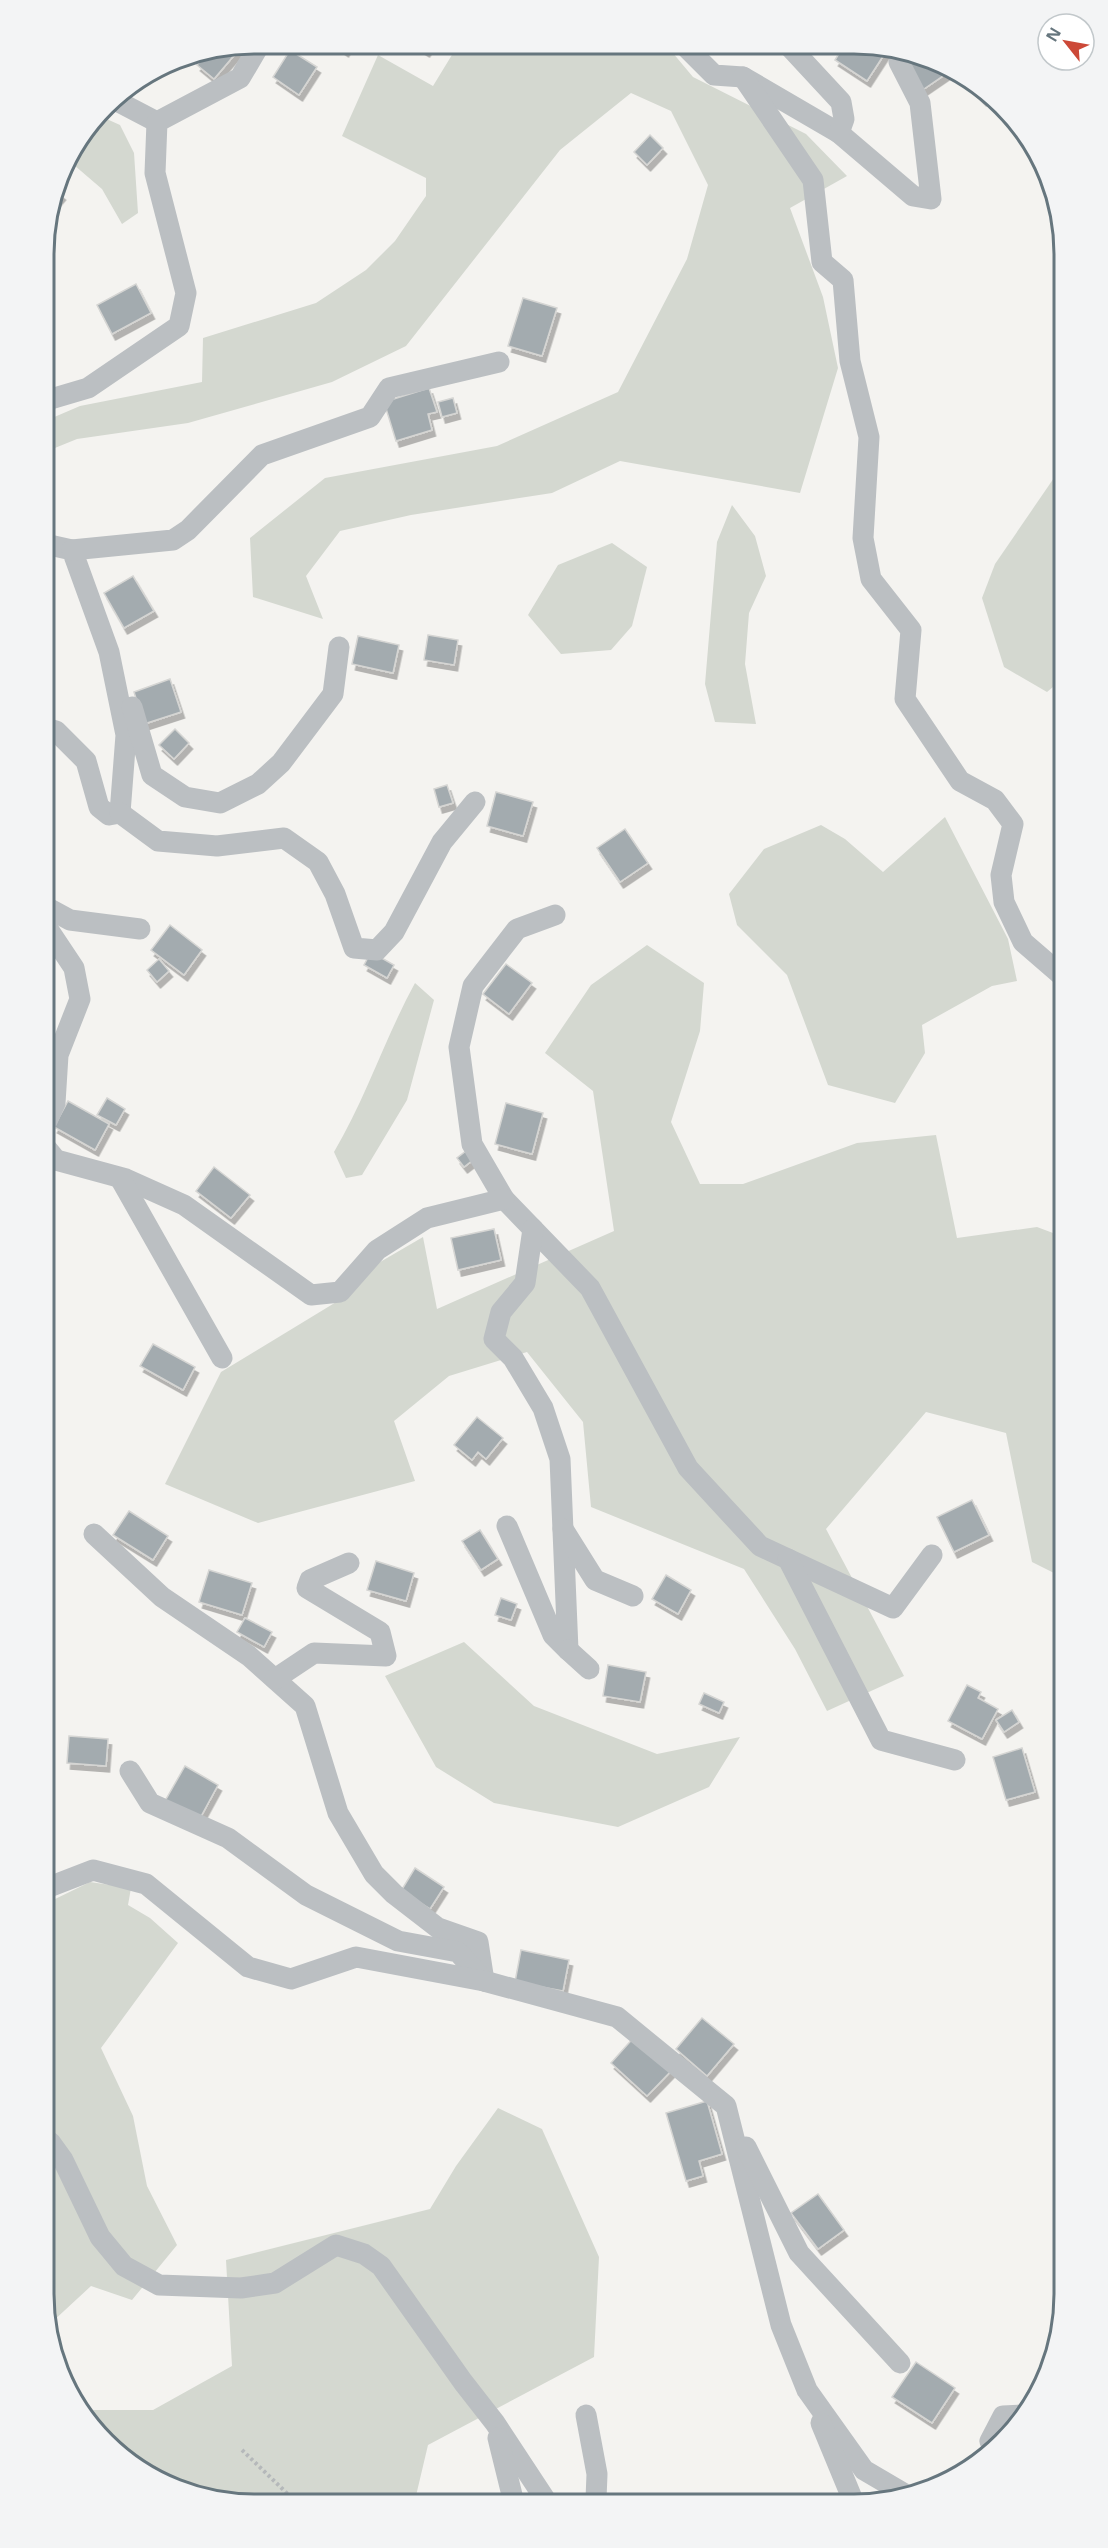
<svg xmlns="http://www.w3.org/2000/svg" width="1108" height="2548" viewBox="0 0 1108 2548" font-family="'Open Sans',sans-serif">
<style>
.green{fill:#d4d8d0}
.building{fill:#a3abaf;stroke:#d5d5d3;stroke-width:1.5;filter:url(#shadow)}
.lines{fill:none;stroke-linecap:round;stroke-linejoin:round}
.path{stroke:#b5b8ba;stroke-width:4;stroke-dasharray:3 3;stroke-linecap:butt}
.minor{stroke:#bbbfc2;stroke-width:21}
.rim{fill:none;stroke:#66767e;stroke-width:3}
</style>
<defs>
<filter id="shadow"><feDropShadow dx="3.5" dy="6" stdDeviation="0" flood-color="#0004"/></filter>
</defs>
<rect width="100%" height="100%" fill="#f4f3f0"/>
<g class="green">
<polygon points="458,45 667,46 693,77 806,134 847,176 790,208 823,297 838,368 800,493 620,461 552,493 411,515 340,531 306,576 323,619 253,597 250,538 325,478 497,446 618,392 687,259 708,185 671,111 631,93 560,150 406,346 332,382 188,423 77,439 45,452 45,421 80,406 202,382 203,338 316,303 366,270 395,241 426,196 426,178 342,136 378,55 433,86"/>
<polygon points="100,116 120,125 134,153 138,213 122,224 102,189 67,159"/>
<polygon points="1058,472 1059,682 1047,692 1004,667 982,598 995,564"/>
<polygon points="732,505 755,536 766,576 749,613 745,664 756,724 715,722 705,684 717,542"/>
<polygon points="612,543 647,567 632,626 611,650 561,654 528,615 558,565"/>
<polygon points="945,817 1008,939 1017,981 992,986 922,1025 925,1053 895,1103 828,1085 787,975 737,925 729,894 764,849 821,825 845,839 883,872"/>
<polygon points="647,945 704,983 700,1031 671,1122 700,1184 743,1184 857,1143 936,1135 957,1238 1037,1227 1061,1236 1062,1577 1032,1562 1006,1433 926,1412 826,1529 904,1676 827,1711 795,1649 744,1569 591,1507 583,1422 527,1352 449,1376 394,1421 415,1481 258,1523 165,1484 221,1372 351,1293 375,1265 423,1237 437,1309 614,1231 593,1091 545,1053 591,985"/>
<path d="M415,983l19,17 -27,100 -45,75 -16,3 -12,-26c32,-54 51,-114 81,-169z"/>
<polygon points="464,1642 534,1706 657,1754 740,1737 709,1787 618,1827 494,1803 436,1767 385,1676"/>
<polygon points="90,1882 131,1888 128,1905 150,1918 178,1943 101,2048 133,2116 147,2186 177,2245 132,2300 91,2286 51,2323 49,1902"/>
<polygon points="498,2108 542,2129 599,2257 594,2357 428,2445 415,2500 213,2501 115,2452 80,2410 153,2410 232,2366 226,2260 430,2209 456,2166"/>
</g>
<g class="building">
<polygon points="335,44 349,44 345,51"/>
<polygon points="416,45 430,45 426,51"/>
<polygon points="242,46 214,79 197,65 207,53"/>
<polygon points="843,47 889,47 867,81 835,60"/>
<polygon points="290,50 317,67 299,95 273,77"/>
<polygon points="911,53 947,65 953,69 921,91 901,60"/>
<polygon points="978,87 988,95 983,100 974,91"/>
<polygon points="650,135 663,148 647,165 634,152"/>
<polygon points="57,190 62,194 53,205"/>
<polygon points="136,284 151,313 112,334 97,305"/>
<polygon points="523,298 557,308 542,356 508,346"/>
<polygon points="429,388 437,412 428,414 432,430 396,441 384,402"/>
<polygon points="453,398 457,413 442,417 438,402"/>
<polygon points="133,576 154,611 124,628 104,593"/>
<polygon points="428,635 458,640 454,665 424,660"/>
<polygon points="358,636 399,645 393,673 352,664"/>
<polygon points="170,679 181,712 144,724 134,692"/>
<polygon points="175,729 189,743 174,759 159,745"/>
<polygon points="447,785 453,803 439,807 434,789"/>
<polygon points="496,792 533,802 523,836 487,826"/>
<polygon points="625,829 648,863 620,882 597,848"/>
<polygon points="170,925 202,950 184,975 151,950"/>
<polygon points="371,952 394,965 387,978 364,965"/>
<polygon points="159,959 169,971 157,982 147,970"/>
<polygon points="506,964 532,983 509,1014 483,994"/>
<polygon points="107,1098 125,1109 116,1125 97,1115"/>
<polygon points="68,1101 109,1124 95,1150 54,1127"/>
<polygon points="506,1103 543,1113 532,1154 495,1144"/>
<polygon points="471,1147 478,1156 464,1167 457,1158"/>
<polygon points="214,1167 250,1195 231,1218 196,1191"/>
<polygon points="494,1229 501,1260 458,1270 451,1238"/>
<polygon points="153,1344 195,1367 183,1390 140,1366"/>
<polygon points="477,1417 503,1438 486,1459 478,1452 472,1460 454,1445"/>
<polygon points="972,1500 989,1535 954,1552 937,1517"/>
<polygon points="129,1511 168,1536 153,1560 113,1535"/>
<polygon points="480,1530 498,1559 481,1570 462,1541"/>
<polygon points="376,1561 414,1573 406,1601 367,1590"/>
<polygon points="209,1570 252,1583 242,1615 199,1602"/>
<polygon points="666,1575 691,1590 678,1614 652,1599"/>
<polygon points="501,1598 517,1604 511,1620 495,1615"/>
<polygon points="245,1618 272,1632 264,1647 237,1632"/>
<polygon points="608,1665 646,1672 640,1702 603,1696"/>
<polygon points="967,1685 981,1692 978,1698 998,1709 982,1739 948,1721"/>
<polygon points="704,1693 724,1702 719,1713 699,1704"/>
<polygon points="1012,1710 1019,1722 1004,1732 996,1720"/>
<polygon points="69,1736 108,1739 106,1766 67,1763"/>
<polygon points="1022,1748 1035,1792 1006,1800 993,1757"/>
<polygon points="185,1766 218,1785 199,1820 165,1801"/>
<polygon points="415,1868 444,1887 430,1909 401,1891"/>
<polygon points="521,1950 569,1960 563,1991 515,1982"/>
<polygon points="702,2018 734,2044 707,2076 676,2049"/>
<polygon points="636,2035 673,2069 647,2096 611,2063"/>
<polygon points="707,2101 722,2154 699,2161 703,2176 686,2181 666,2113"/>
<polygon points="818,2194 844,2230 818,2249 791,2213"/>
<polygon points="916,2362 955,2388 932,2423 892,2397"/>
</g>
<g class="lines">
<polyline class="path" points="242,2450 294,2500"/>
<g class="minor">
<polyline points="685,46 714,75 743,77 839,133 913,196 931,199 920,103 899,62"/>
<polyline points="790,47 841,102 844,119 839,133"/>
<polyline points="743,77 813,180 822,262 843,280 850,361 869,437 863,538 871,579 911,630 905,699 960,781 995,800 1013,824 1001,875 1004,902 1023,942 1060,974"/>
<polyline points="113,99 157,122"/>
<polyline points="44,401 88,388 179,326 186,293 155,173 157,122 240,78 260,44"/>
<polyline points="45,544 72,550 109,652 126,735 120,813 109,815 99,807 86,761 56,731 46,728"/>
<polyline points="72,550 173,540 188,530 262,455 370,417 389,388 499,362"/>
<polyline points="132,707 152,775 185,797 220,803 258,784 281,763 333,694 339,647"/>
<polyline points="120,813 158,841 217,846 284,838 318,862 335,894 354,948 377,950 394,932 442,842 475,802"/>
<polyline points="46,907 70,920 140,929"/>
<polyline points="555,915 517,929 473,986 459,1047 472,1144 504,1199 590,1288 688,1468 760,1546 893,1608 932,1555"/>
<polyline points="46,926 74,968 80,999 58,1055 55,1103 47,1121"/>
<polyline points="47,1149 56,1160 126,1179 184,1205 311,1295 340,1292 377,1250 427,1218 504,1199"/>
<polyline points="120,1178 222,1358"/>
<polyline points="507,1526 553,1635 568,1650 560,1459 543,1408 513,1358 494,1339 501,1312 525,1283 533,1229"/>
<polyline points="563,1529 595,1580 633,1596"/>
<polyline points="94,1534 162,1597 249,1656 305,1706 338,1813 374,1874 394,1894 438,1928 478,1942 484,1981"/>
<polyline points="788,1559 881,1740 955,1760"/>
<polyline points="568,1650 589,1669"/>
<polyline points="275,1679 314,1653 386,1656 380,1632 307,1588 310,1580 349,1563"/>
<polyline points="130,1771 150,1803 228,1838 306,1895 398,1941 458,1952 484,1981"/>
<polyline points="49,1887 93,1870 146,1884 248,1967 291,1979 356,1957 484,1981 617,2017 726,2106 781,2325 807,2390 864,2470 910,2497"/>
<polyline points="50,2142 63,2160 100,2237 124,2266 159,2285 241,2288 275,2283 336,2245 364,2254 381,2266 463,2382 495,2423 545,2499"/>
<polyline points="746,2147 799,2253 900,2363"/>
<polyline points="586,2415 597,2474 596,2499"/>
<polyline points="821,2423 852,2498"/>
<polyline points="498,2438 513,2499"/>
<polyline points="995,2447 990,2441 1003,2416 1024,2415"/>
</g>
</g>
<path d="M0 0H1108V2548H0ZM254 54H854A200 200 0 0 1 1054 254V2294A200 200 0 0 1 854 2494H254A200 200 0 0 1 54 2294V254A200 200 0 0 1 254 54Z" fill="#f3f4f5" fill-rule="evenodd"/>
<path class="rim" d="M254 54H854A200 200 0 0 1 1054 254V2294A200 200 0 0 1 854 2494H254A200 200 0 0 1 54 2294V254A200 200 0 0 1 254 54Z"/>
<g transform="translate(1066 42) rotate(301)"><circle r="28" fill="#ffffff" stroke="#c2c8cb" stroke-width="1.5"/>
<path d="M0-4.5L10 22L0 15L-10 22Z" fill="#cc4938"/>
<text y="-9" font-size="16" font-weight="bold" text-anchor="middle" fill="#66767e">N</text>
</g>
</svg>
